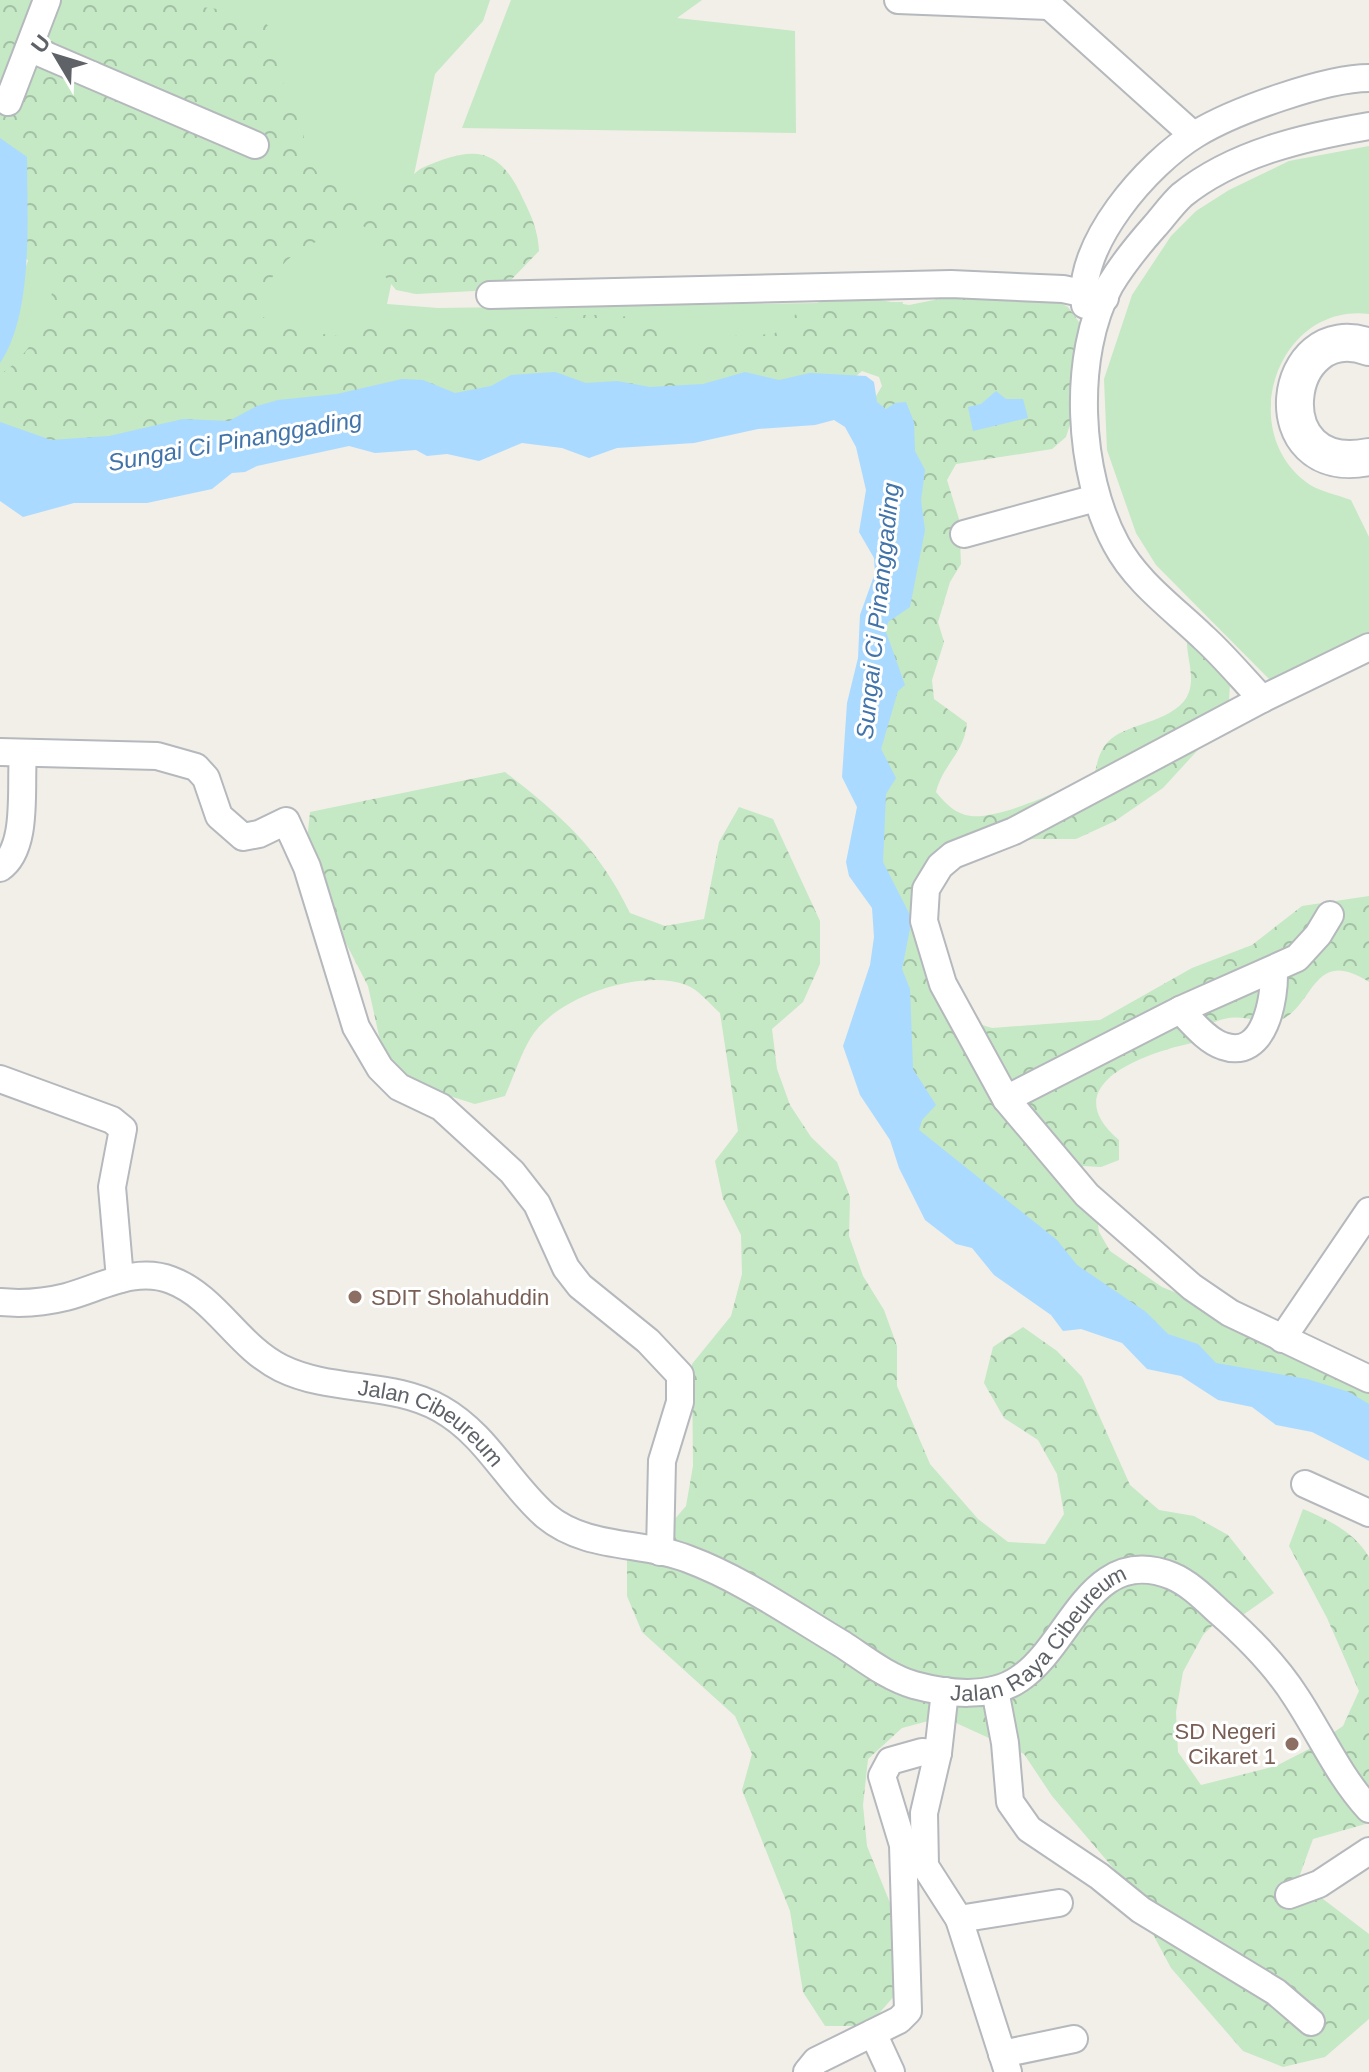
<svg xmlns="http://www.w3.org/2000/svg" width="1369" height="2072" viewBox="0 0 1369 2072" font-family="Helvetica,sans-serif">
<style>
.grass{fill:#c5e8c5}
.forest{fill:url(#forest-crowns)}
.water{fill:#aadaff}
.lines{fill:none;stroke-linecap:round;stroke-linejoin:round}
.street-casing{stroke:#b5b8bc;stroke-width:30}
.secondary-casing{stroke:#b6babf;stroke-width:40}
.street{stroke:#fff;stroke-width:26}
.secondary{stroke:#fff;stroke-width:36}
.education-dot{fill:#8d6e63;stroke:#fff;stroke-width:3}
.labels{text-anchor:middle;stroke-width:6;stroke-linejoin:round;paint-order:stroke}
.education-label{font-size:22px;fill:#785e54;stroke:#fff;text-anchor:start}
.street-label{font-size:22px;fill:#5f6368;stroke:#fff}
.water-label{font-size:24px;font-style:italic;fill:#4174aa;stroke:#fff}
</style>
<defs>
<pattern id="forest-crowns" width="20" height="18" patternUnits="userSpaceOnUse" patternTransform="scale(2)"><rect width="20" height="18" fill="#c5e8c5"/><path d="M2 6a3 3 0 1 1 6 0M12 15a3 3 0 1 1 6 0" fill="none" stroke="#a3c0a4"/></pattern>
</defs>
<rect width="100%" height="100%" fill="#f1efe8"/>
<g class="grass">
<polygon points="0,0 490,0 483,21 435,74 387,304 438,308 903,302 894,344 0,416 0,336 66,159"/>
<polygon points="511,0 702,0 677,18 795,31 796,133 462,128"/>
<path d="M1369,146v168c-90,-11 -134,114 -63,168 11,9 32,13 45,18l18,37v102l-89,41h-10l-114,-115 -20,-32 -29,-83 -3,-71 28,-84 39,-59 25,-25 33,-21 60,-29z"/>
</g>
<g class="forest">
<path d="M0,0c59,0 212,0 258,18 33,21 19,39 26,69 3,16 16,29 19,44 2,6 0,12 1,18 4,20 24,33 41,41 10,5 38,10 48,6 14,-6 17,-22 29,-28 52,-23 77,-22 101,31 9,18 15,32 16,52l-29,30 -16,9 -78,4 -20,-4 -12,-15 -5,-38 -16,-11c-58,19 -71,19 -105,72l5,19 20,11 61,9 17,-10 22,-3 43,6 41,-6 43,2 61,-11h43l22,3 35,21 103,-5 30,-27 41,-13 64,11 55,-11 81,1 23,12 11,15 1,39 -3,41 -11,35 -14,12 -96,15 -9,16 12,39 2,45 -11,18 -12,40 6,20 -12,38 2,19 33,24c-3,31 -23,39 -31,69 10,12 19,22 35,24 30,3 98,-28 124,-44 3,-13 6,-25 16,-33 18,-16 68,-18 78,-47 6,-18 -3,-35 -2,-54l36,27 7,19 -2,33 -65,71 -48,33 -39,18h-43l-36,7 -55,20c-29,50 9,110 30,156l20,6 108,-8 92,-52 60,-23 50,-39 67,-10v86c-55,-35 -54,20 -86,37 -22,11 -38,-12 -73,5l-7,17c-48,8 -153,41 -84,99v20l-18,7 -18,-1 -1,12 12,17 5,37 11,19 52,36 99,40 108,53v42l-168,-51 -285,-232 -3,-43 -36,-218 2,-254 19,-210 -26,-11 10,-17 -3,-9 -17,-6 -7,6 -766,84 -89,-26v-61c23,-11 57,-61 51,-87 -4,-17 -21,-26 -35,-34l-16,-90z"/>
<path d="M505,772c55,43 93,75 125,141l35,13 39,-7 15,-77 20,-35 34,12 47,102v43l-17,38 -31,27 5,40 13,36 21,32 26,25 13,35 -1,39 14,40 21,34 13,36v40l33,78 48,55 30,23 37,2 19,-30 -7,-40 -19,-34 -34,-22 -20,-35 9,-36 30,-20 34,24 25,26 48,108 29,25 35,6 34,19 46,58 -34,24 -16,-3 -21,21 -20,37 -7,40 2,40 23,33 75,-19 35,-18 32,-22 16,-35 -32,-73 -38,-72 14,-37c26,11 51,23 66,48v266l-56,16 -15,41 71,54v85l-44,38 -42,10 -40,-16 -72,-83 -46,-86 -73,-86 -28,-42 -81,-37 -41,11 -34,31 -5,46 4,41 34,84 -5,64 -28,32h-43l-22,-34 -13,-81 -48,-121 10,-36 -17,-38 -93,-84 -15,-36v-39l34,-22 25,-29 7,-40 -1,-102 39,-48 11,-42 -1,-39 -18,-36 -8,-38 23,-30 -18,-118c-10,-9 -22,-24 -34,-28 -44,-17 -132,12 -156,54 -10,17 -17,39 -25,57l-30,8 -54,-17 -36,-24 -17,-77 -33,-64 -29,-71 4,-39z"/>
</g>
<g class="water">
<path d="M0,138l27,19c0,59 7,156 -27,206z"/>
<polygon points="555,372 586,383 617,381 650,387 703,384 745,372 779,380 810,373 866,376 874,382 877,402 886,409 895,403 906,402 914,422 915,451 925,470 921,500 925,530 910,607 888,622 886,632 905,685 898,691 881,749 896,778 886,794 883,862 912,919 902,969 910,989 913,1069 936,1105 922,1120 919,1130 1057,1240 1077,1265 1146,1312 1168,1334 1198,1344 1216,1363 1307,1379 1349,1392 1369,1404 1369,1461 1312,1432 1276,1425 1252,1407 1218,1400 1181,1376 1147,1369 1122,1343 1081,1329 1063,1331 1051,1315 994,1275 972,1248 956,1244 925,1220 899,1168 890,1140 860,1095 843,1046 870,965 874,937 872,908 849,876 846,862 857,807 842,777 847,703 858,658 860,615 875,573 874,558 859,532 866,490 856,447 845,427 834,420 815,425 758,429 694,443 617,448 589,458 562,448 522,443 479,461 447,454 427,456 416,450 375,453 349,446 257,466 245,472 232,473 212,489 147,503 74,503 23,517 0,501 0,422 51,440 109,436 183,419 229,421 257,406 278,400 337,394 402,379 423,380 455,393 491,386 511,375"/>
<polygon points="996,391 1006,399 1023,399 1028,418 973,431 968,407 981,404"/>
</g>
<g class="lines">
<defs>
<g id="street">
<polyline points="898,0 1049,6"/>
<polyline points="1043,0 1193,135"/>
<polyline points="29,48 255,145"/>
<polyline points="8,102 47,0"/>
<polyline points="490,295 951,284 1063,289 1105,298"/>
<path d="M1085,305c-10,-59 63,-142 111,-171 38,-23 130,-56 173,-56"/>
<polyline points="964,534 1096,498"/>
<polyline points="1369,647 1262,699 1014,831 953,855 940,866 926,889 924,921 943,984 1006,1099 1087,1195 1192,1287 1230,1313 1369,1379"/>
<path d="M1262,699c-20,-21 -38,-43 -59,-62 -30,-29 -67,-55 -87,-93 -38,-70 -45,-188 -6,-259 12,-20 29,-41 44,-58 9,-10 18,-23 28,-32 52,-42 123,-58 187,-69"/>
<polyline points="0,752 157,756 196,767 206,778 219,816 243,837 259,834 286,821 307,867 356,1027 380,1068 399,1087 441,1107 512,1172 537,1204 566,1268 580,1286 648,1341 680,1375 680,1402 662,1461 660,1552"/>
<path d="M0,868c29,-20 20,-81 23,-114"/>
<path d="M1180,1010c12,12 27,31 43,36 42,15 52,-48 51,-76"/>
<polyline points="0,1079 112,1120 123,1129 112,1187 120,1279"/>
<polyline points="1006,1099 1180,1010 1297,958 1318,935 1330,915"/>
<path id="s1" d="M0,1302c21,2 46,0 66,-5 34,-9 69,-31 105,-17 45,17 67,67 110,88 51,25 111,13 160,41 46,26 67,74 105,107 41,34 96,25 142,43 54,20 105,56 154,85 23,15 45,33 72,41 33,9 76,14 105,-6 52,-34 71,-136 153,-103 17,7 33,23 46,35 30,26 57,53 78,86 25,38 42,78 73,112"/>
<polyline points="1282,1339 1369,1211"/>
<polyline points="1305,1484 1369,1513"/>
<polyline points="995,1690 1005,1743 1010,1802 1029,1829 1099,1876 1141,1910 1276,1992 1311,2022"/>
<polyline points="945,1691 938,1753 924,1813 925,1866 959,1919 1008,2072"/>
<polyline points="1289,1895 1319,1884 1369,1851"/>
<polyline points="959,1919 1059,1903"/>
<polyline points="873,2033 891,2072"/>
<polyline points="1002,2054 1074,2039"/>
<polyline points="807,2072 816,2061 899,2020 908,2011 903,1845 882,1776 890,1761 922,1752 938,1753"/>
</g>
<path id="secondary" d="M1369,347c-88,-32 -109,132 0,110"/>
</defs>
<use href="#street" class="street-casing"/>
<use href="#secondary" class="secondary-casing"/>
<use href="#street" class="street"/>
<use href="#secondary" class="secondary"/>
</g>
<g class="education-dot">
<circle cx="355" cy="1297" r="8"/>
<circle cx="1292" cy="1744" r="8"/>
</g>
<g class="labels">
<g class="education-label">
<text x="371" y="1305">SDIT Sholahuddin</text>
<text x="1276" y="1739" text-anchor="end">SD Negeri<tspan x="1276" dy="25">Cikaret 1</tspan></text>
</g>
<g class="street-label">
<text dy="8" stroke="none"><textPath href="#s1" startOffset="480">Jalan Cibeureum</textPath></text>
<text dy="8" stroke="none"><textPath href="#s1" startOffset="1192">Jalan Raya Cibeureum</textPath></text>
</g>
<g class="water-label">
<text transform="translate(235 441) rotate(-10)" y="8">Sungai Ci Pinanggading</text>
<text transform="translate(878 611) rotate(-84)" y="8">Sungai Ci Pinanggading</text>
</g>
</g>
<g transform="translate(56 56) rotate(308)" stroke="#ffffff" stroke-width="6" paint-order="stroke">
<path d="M0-6L14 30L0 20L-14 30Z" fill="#5f6368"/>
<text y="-12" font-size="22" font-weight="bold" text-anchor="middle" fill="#5f6368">U</text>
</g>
</svg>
